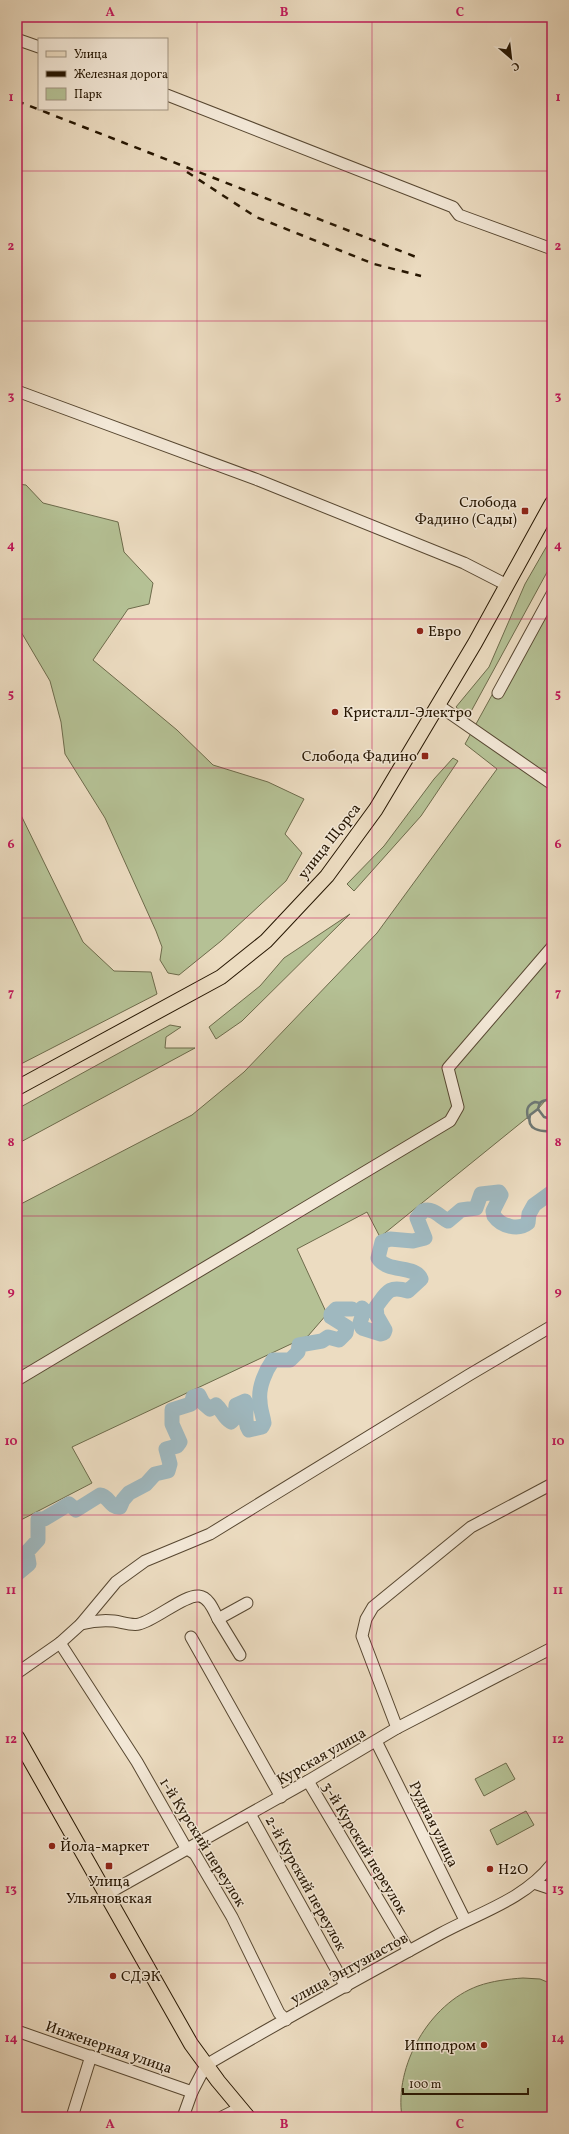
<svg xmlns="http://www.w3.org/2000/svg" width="569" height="2134" viewBox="0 0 569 2134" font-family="Vollkorn,serif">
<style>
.green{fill:#b5c195;stroke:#6d6b4b}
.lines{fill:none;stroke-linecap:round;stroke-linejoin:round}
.stream{stroke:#6e7773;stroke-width:2.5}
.river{stroke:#9fb8bf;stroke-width:15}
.minor-casing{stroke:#574731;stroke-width:13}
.major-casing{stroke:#251501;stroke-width:16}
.minor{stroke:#f3e8d7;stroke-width:11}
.major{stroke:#ecdcc1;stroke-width:14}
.rail{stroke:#251501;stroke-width:2.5;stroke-dasharray:7 7;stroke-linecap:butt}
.grid{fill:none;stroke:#c2185b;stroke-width:1;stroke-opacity:0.55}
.poi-dot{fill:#8f2418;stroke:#f3e8d7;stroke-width:1.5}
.labels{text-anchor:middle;stroke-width:3;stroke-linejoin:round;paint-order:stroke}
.poi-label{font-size:15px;fill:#251501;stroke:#f3e8d7;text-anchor:start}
.street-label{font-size:15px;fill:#251501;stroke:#f3e8d7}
.neatline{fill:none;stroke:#c2185b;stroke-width:1.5}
.grid-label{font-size:13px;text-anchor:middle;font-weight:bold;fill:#c2185b}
</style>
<rect width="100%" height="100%" fill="#ecdcc1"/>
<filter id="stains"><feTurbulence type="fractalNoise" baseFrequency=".005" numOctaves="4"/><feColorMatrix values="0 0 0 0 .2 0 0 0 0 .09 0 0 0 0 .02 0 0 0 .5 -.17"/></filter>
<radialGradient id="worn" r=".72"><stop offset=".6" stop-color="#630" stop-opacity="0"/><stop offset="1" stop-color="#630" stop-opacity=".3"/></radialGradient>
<g class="green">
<polygon points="17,484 26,485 43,503 118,522 124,552 153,583 149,604 128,609 93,660 177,730 213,765 268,782 304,799 285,834 302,853 286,881 221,941 179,975 168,973 160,960 162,947 156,931 105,818 65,754 61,722 50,681 17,625"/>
<polygon points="552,537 552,563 468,717 456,707 489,667 525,584"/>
<polygon points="552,586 552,1093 538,1109 380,1237 367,1212 297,1249 327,1314 308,1336 72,1447 92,1483 17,1522 17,1206 192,1115 244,1072 377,933 497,769 465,744"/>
<polygon points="453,758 458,761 421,816 354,891 347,884 384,846 434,779"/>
<polygon points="17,807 83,942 114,971 151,972 157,994 17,1066"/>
<polygon points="350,914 242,1021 216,1039 209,1027 260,986 284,958"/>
<polygon points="170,1025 181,1027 166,1037 165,1048 195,1048 17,1144 17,1109"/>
<polygon points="506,1763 515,1779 484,1796 475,1779"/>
<polygon points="526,1811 534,1825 497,1845 490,1830"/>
<path d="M523,1978l17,1 12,5v133h-150c-8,-51 27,-113 76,-131 14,-5 30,-7 45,-8z"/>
</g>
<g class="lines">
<g class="stream">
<path d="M538,1109c1,-6 3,-9 10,-9l4,4"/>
<path d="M528,1118c-2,-8 -1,-13 7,-16l5,1"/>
<path d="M552,1119l-8,-2 -6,-8 -8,6c-4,15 11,17 22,16"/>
</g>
<g class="river">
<path d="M362,1308l2,2 -4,13 2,5 19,6 3,-1 1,-3 -8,-14 -1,-9c11,-15 13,-22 32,-16l13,-12c-5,-14 -34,-6 -43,-21l4,-16 8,-3 23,2 12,-3 -8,-20 6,-7c10,-4 17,6 25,10l13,-11 15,-2 5,-14 18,-2 2,3 -8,16 1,5c7,10 24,15 34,7l1,-9 5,-9 18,-13"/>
<path d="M17,1574l12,-10 -2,-12 11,-12v-21h6l25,-15 7,6 24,-15c9,1 10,13 20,12l3,-7 6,-7 17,-9 9,-10 13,-3 2,-7 -4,-15 11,-3 3,-4 -8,-18v-14l19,-6 2,-7 6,-2 4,8 7,6 6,-4c7,6 7,12 15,17l4,-4 1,-13 9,-4c3,9 -2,20 4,29l13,-3 2,-4c-1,-7 -4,-14 -4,-22 -2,-14 6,-31 13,-41h17l8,-8 1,-7 23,-4 6,-4 11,3 7,-7 1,-6 -16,-10v-3l5,-5h16"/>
</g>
<defs>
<g id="minor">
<polyline points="19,40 39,47"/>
<polyline points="167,95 453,207 459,215 552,249"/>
<polyline points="17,391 258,480 464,563 507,585"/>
<polyline points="498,693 552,594"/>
<polyline points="438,705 552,784"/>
<polyline points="17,1380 450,1121 458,1107 448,1068 552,947"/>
<polyline points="218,1619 240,1655"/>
<path d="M81,1624c11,-3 22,-4 33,-3 8,1 18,5 25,3 17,-4 46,-30 60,-28 10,1 15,15 19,23l29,-16"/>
<polyline points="191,1637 281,1797"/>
<polyline points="60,1643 137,1762 186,1848 195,1854 232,1917 279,2013 286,2020"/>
<polyline points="17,1673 60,1643 81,1624 116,1582 145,1561 210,1534 469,1375 552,1326"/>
<polyline points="397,1728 362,1636 366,1619 373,1607 471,1527 552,1484"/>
<polyline points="376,1741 465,1920"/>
<polyline points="308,1781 409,1951"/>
<polyline points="250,1814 346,1987"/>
<polyline points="534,1883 552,1889"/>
<polyline points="107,1894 308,1781 397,1728 552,1648"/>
<polyline points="17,2031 192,2092"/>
<polyline points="72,2117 91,2056"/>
<path d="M183,2117l9,-25 14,-27c77,-45 155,-88 234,-131 38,-21 84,-34 112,-70"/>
<polyline points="222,2117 240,2108"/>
</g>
<g id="major">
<polyline points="17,1088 221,977 266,941 327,876 376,809 475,643 552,503"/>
<polyline points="17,1737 191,2044 218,2081 248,2117"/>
</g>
</defs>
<use href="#minor" class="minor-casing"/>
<use href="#major" class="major-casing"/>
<use href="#minor" class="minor"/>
<use href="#major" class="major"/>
<g class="rail">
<polyline points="17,101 416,257"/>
<polyline points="187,172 256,217 374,264 421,276"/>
</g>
</g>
<path class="grid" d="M197,17v2100M372,17v2100M17,171h535M17,321h535M17,470h535M17,619h535M17,768h535M17,918h535M17,1067h535M17,1216h535M17,1366h535M17,1515h535M17,1664h535M17,1813h535M17,1963h535"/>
<g class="poi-dot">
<rect x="521" y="507" width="8" height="8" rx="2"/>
<circle cx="420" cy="631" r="4"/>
<circle cx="335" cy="712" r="4"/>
<rect x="421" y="752" width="8" height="8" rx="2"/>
<circle cx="52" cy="1846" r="4"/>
<rect x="105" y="1862" width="8" height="8" rx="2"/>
<circle cx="490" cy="1869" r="4"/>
<circle cx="113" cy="1976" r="4"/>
<circle cx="484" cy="2045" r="4"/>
</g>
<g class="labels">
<g class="poi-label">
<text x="517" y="507" text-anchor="end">Слобода<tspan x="517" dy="17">Фадино (Сады)</tspan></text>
<text x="428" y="636">Евро</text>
<text x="343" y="717">Кристалл-Электро</text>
<text x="417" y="761" text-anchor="end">Слобода Фадино</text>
<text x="60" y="1851">Йола-маркет</text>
<text x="498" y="1874">H2O</text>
<text x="109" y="1886" text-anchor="middle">Улица<tspan x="109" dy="17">Ульяновская</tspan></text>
<text x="121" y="1981">СДЭК</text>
<text x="476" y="2050" text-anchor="end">Ипподром</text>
</g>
<g class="street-label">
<text transform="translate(329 841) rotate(-52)" y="5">улица Щорса</text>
<text transform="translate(321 1756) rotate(-30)" y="5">Курская улица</text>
<text transform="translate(434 1824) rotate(64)" y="5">Рудная улица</text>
<text transform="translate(203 1842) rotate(58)" y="5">1-й Курский переулок</text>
<text transform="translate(365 1848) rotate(59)" y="5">3-й Курский переулок</text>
<text transform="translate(306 1883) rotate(61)" y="5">2-й Курский переулок</text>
<text transform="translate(349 1968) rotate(-29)" y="5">улица Энтузиастов</text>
<text transform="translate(109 2047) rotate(19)" y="5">Инженерная улица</text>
</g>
</g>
<rect width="569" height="2134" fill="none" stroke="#ecdcc1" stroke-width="44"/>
<rect x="38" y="38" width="130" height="72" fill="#f3e8d7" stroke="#a19481"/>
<rect x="46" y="51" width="20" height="6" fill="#ecdcc1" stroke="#a19481"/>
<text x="74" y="58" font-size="12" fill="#251501">Улица</text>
<rect x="46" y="71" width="20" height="6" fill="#251501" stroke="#a19481"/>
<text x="74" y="78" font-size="12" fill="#251501">Железная дорога</text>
<rect x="46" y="88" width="20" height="12" fill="#b5c195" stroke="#a19481"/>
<text x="74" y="98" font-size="12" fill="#251501">Парк</text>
<g transform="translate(511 58) rotate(152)" stroke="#f3e8d7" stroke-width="3" paint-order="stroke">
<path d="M0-3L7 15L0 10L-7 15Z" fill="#251501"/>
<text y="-6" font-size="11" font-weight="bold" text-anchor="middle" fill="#251501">С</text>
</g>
<path d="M403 2088v6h125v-6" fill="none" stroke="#251501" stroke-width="2"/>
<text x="409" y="2088" font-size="12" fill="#251501" stroke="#f3e8d7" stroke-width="3" paint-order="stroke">100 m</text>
<rect x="22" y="22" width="525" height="2090" class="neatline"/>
<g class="grid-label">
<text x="110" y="16">A</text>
<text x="284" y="16">B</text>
<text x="460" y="16">C</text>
<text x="11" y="101">1</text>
<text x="558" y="101">1</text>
<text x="11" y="250">2</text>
<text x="558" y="250">2</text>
<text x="11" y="400">3</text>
<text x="558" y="400">3</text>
<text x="11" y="549">4</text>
<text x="558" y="549">4</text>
<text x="11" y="698">5</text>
<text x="558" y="698">5</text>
<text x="11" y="848">6</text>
<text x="558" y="848">6</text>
<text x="11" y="997">7</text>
<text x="558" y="997">7</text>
<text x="11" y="1146">8</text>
<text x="558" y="1146">8</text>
<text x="11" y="1295">9</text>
<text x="558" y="1295">9</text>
<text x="11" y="1445">10</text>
<text x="558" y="1445">10</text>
<text x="11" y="1594">11</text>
<text x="558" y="1594">11</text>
<text x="11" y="1743">12</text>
<text x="558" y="1743">12</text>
<text x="11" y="1893">13</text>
<text x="558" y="1893">13</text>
<text x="11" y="2042">14</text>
<text x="558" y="2042">14</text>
<text x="110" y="2128">A</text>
<text x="284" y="2128">B</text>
<text x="460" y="2128">C</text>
</g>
<rect width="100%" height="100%" filter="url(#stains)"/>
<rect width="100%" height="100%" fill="url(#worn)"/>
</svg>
